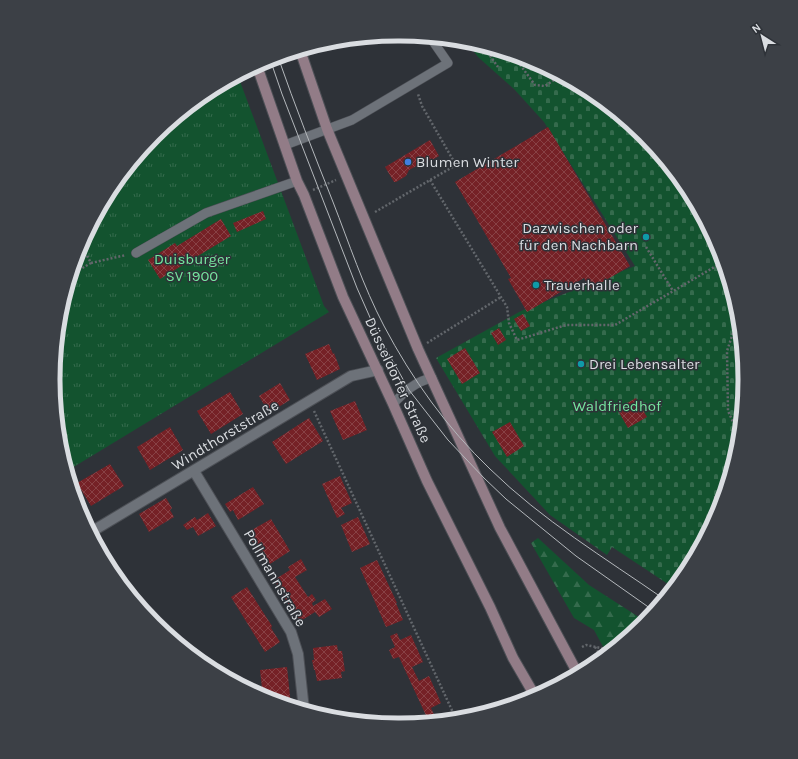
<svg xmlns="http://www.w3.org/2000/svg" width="798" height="759" viewBox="0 0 798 759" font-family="Karla,sans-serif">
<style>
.forest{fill:url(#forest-firs)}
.cemetery{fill:url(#cemetery-stones)}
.park{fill:url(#park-tufts)}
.building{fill:url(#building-cross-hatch)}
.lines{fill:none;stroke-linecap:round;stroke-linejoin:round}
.lane-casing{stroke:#4d5056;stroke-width:10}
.street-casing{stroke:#4d5056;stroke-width:12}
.secondary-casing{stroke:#4d5056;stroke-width:12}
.path{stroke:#63676c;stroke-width:2.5;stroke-dasharray:2 2;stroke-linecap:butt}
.lane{stroke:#6d7279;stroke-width:9}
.street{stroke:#6d7279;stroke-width:10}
.secondary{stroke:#927c87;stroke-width:10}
.tram{stroke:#b4b8bc;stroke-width:1}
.shop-dot{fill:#3f7fe0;stroke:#2e3238;stroke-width:1.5}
.culture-dot{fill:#0f9aa8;stroke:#2e3238;stroke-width:1.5}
.labels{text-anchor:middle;stroke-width:3;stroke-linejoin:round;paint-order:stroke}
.poi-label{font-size:15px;fill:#dadde1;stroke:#2e3238;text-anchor:start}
.park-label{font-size:15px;fill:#75e79f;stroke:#2e3238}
.street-label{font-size:15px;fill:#dadde1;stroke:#2e3238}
.rim{fill:none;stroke:#dadde1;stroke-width:5}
</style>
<defs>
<pattern id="forest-firs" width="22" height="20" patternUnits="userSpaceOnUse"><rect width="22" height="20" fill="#13532f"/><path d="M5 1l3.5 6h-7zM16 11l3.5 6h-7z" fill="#356b4d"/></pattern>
<pattern id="cemetery-stones" width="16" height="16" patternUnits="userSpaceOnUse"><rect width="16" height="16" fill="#13532f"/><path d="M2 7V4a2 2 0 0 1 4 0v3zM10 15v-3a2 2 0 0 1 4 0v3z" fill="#356b4d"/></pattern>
<pattern id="park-tufts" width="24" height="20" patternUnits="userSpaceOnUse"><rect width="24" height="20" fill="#13532f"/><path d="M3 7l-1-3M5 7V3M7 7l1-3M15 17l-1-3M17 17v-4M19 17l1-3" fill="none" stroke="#356b4d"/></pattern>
<pattern id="building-cross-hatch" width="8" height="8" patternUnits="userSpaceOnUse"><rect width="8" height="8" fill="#752126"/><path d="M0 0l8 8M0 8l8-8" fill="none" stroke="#884145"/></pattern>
</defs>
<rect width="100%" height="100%" fill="#2e3238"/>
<polygon class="forest" points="538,538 589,585 645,621 643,624 607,654 594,630 574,618 531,543"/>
<polygon class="cemetery" points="466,41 531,60 591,92 643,135 686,188 718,247 738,312 744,380 738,447 718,512 686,572 680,580 674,576 668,584 612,547 607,555 550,515 495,456 436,358 521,311 635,266 544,122 514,89 478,57"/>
<polygon class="park" points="238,76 324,306 329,312 67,471 60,447 54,379 60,312 80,247 112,187 155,135 207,92"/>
<g class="building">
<polygon points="548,127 630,266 591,289 584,278 527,312 508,279 511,278 455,182"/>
<polygon points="430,140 439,156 427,163 422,163 409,170 406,176 396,182 394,182 385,167"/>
<polygon points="263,211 266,219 237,232 233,223"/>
<polygon points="221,219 231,236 160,279 148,260 175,243 177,246"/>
<polygon points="523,314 530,326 521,331 514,319"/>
<polygon points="499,328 506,340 498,345 491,333"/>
<polygon points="329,344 333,354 334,353 340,369 317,380 305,354"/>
<polygon points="465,348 480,373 462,384 447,359"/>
<polygon points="280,383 290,400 269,413 259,396"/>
<polygon points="230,392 243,414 211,434 197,411"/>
<polygon points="636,398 647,417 628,428 617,409"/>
<polygon points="355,401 367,430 343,440 330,411"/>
<polygon points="309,418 323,441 286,464 272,442"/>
<polygon points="510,422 524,446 507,457 492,432"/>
<polygon points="170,427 183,450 150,470 137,447"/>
<polygon points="110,464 124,486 91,506 77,483"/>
<polygon points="340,476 352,503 341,508 345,514 337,518 322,484"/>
<polygon points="253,487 264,504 238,520 233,510 230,512 225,504"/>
<polygon points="166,498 172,508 170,510 174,517 149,532 139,514"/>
<polygon points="208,513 216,526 198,536 193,527 187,530 183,525 195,517 197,520"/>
<polygon points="358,517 370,544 352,552 341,525"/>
<polygon points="271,519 290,551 270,564 265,556 262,557 259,552 257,553 254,547 256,546 252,541 255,540 250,531"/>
<polygon points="301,559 307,570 295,577 308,597 312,594 316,600 312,603 313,606 325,599 332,609 319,617 315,612 299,622 274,580 290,570 288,567"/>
<polygon points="377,560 397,603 396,603 403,620 386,627 360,568"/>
<polygon points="674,579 678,581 656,609 655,608"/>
<polygon points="247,587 272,626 271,628 280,642 265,652 231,597"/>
<polygon points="397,633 400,640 411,635 423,662 412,667 419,681 429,676 441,703 431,708 437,721 429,722 399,657 393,659 389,650 395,647 390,636"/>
<polygon points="337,645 338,651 342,651 345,671 341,672 342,678 317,681 315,670 314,670 312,660 314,660 313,648"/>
<polygon points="287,667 291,706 263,697 260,670"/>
</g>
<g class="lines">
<defs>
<g id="lane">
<polyline points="285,145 352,120 448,63 430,37"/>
<polyline points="136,253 206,213 297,181"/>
<path d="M393,404c11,-12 23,-23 39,-26"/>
</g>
<g id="street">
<polyline points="194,471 291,632 298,654 304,710"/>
<polyline points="91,532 351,376 378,370"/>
</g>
<g id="secondary">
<polyline points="300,50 327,129 418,349 500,528 578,674"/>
<polyline points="257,66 297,181 304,195 343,297 393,404 427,481 490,607 513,658 535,696"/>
</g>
</defs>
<use href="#lane" class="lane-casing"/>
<use href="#street" class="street-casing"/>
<use href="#secondary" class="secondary-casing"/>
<g class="path">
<polyline points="483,46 498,67"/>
<polyline points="513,55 535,85 545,86 560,76"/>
<polyline points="430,180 507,307 509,323 517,340 566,325 615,325 723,262"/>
<polyline points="313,190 336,180"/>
<polyline points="375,212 456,165 422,106 418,94"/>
<polyline points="646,247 673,291"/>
<polyline points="91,263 126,255"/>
<polyline points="72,274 91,263 81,245"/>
<polyline points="738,318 727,351 728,411 739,435"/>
<polyline points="427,343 501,297"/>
<polyline points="314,411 456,719"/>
<polyline points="720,505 715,497 725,490"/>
<polyline points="582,647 586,645 611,650"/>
<polyline points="595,647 602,658"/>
</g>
<use href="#lane" class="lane"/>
<use href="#street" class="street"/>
<use href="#secondary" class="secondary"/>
<g class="tram">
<path d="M278,57c17,49 36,97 55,145 16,41 30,84 51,124 28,53 63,102 106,143 52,51 115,89 174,130"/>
<polyline points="270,59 282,94 357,288 376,331 409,390 448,440 484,478 506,499 576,556 654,611"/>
</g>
</g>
<circle class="shop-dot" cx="408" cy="162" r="4"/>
<g class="culture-dot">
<circle cx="646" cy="237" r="4"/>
<circle cx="536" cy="285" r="4"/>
<circle cx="581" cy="364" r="4"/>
</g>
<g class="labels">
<g class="poi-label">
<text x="416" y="167">Blumen Winter</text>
<text x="638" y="233" text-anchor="end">Dazwischen oder<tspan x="638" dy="17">für den Nachbarn</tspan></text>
<text x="544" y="290">Trauerhalle</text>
<text x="589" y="369">Drei Lebensalter</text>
</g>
<g class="park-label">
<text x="192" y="264">Duisburger<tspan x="192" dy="17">SV 1900</tspan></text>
<text x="617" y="411">Waldfriedhof</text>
</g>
<g class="street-label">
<text transform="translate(398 380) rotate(65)" y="5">Düsseldorfer Straße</text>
<text transform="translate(225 435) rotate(-31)" y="5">Windthorststraße</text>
<text transform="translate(275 578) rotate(60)" y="5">Pollmannstraße</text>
</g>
</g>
<path d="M0 0H798V759H0ZM398 41H400A338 338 0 0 1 738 379V380A338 338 0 0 1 400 718H398A338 338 0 0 1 60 380V379A338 338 0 0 1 398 41Z" fill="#3c4046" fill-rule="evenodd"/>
<path class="rim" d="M398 41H400A338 338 0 0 1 738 379V380A338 338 0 0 1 400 718H398A338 338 0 0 1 60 380V379A338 338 0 0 1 398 41Z"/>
<g transform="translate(762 36) rotate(324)" stroke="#2e3238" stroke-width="3" paint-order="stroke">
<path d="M0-3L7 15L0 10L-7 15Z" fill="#dadde1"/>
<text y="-6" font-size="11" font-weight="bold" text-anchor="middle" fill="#dadde1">N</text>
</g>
</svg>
